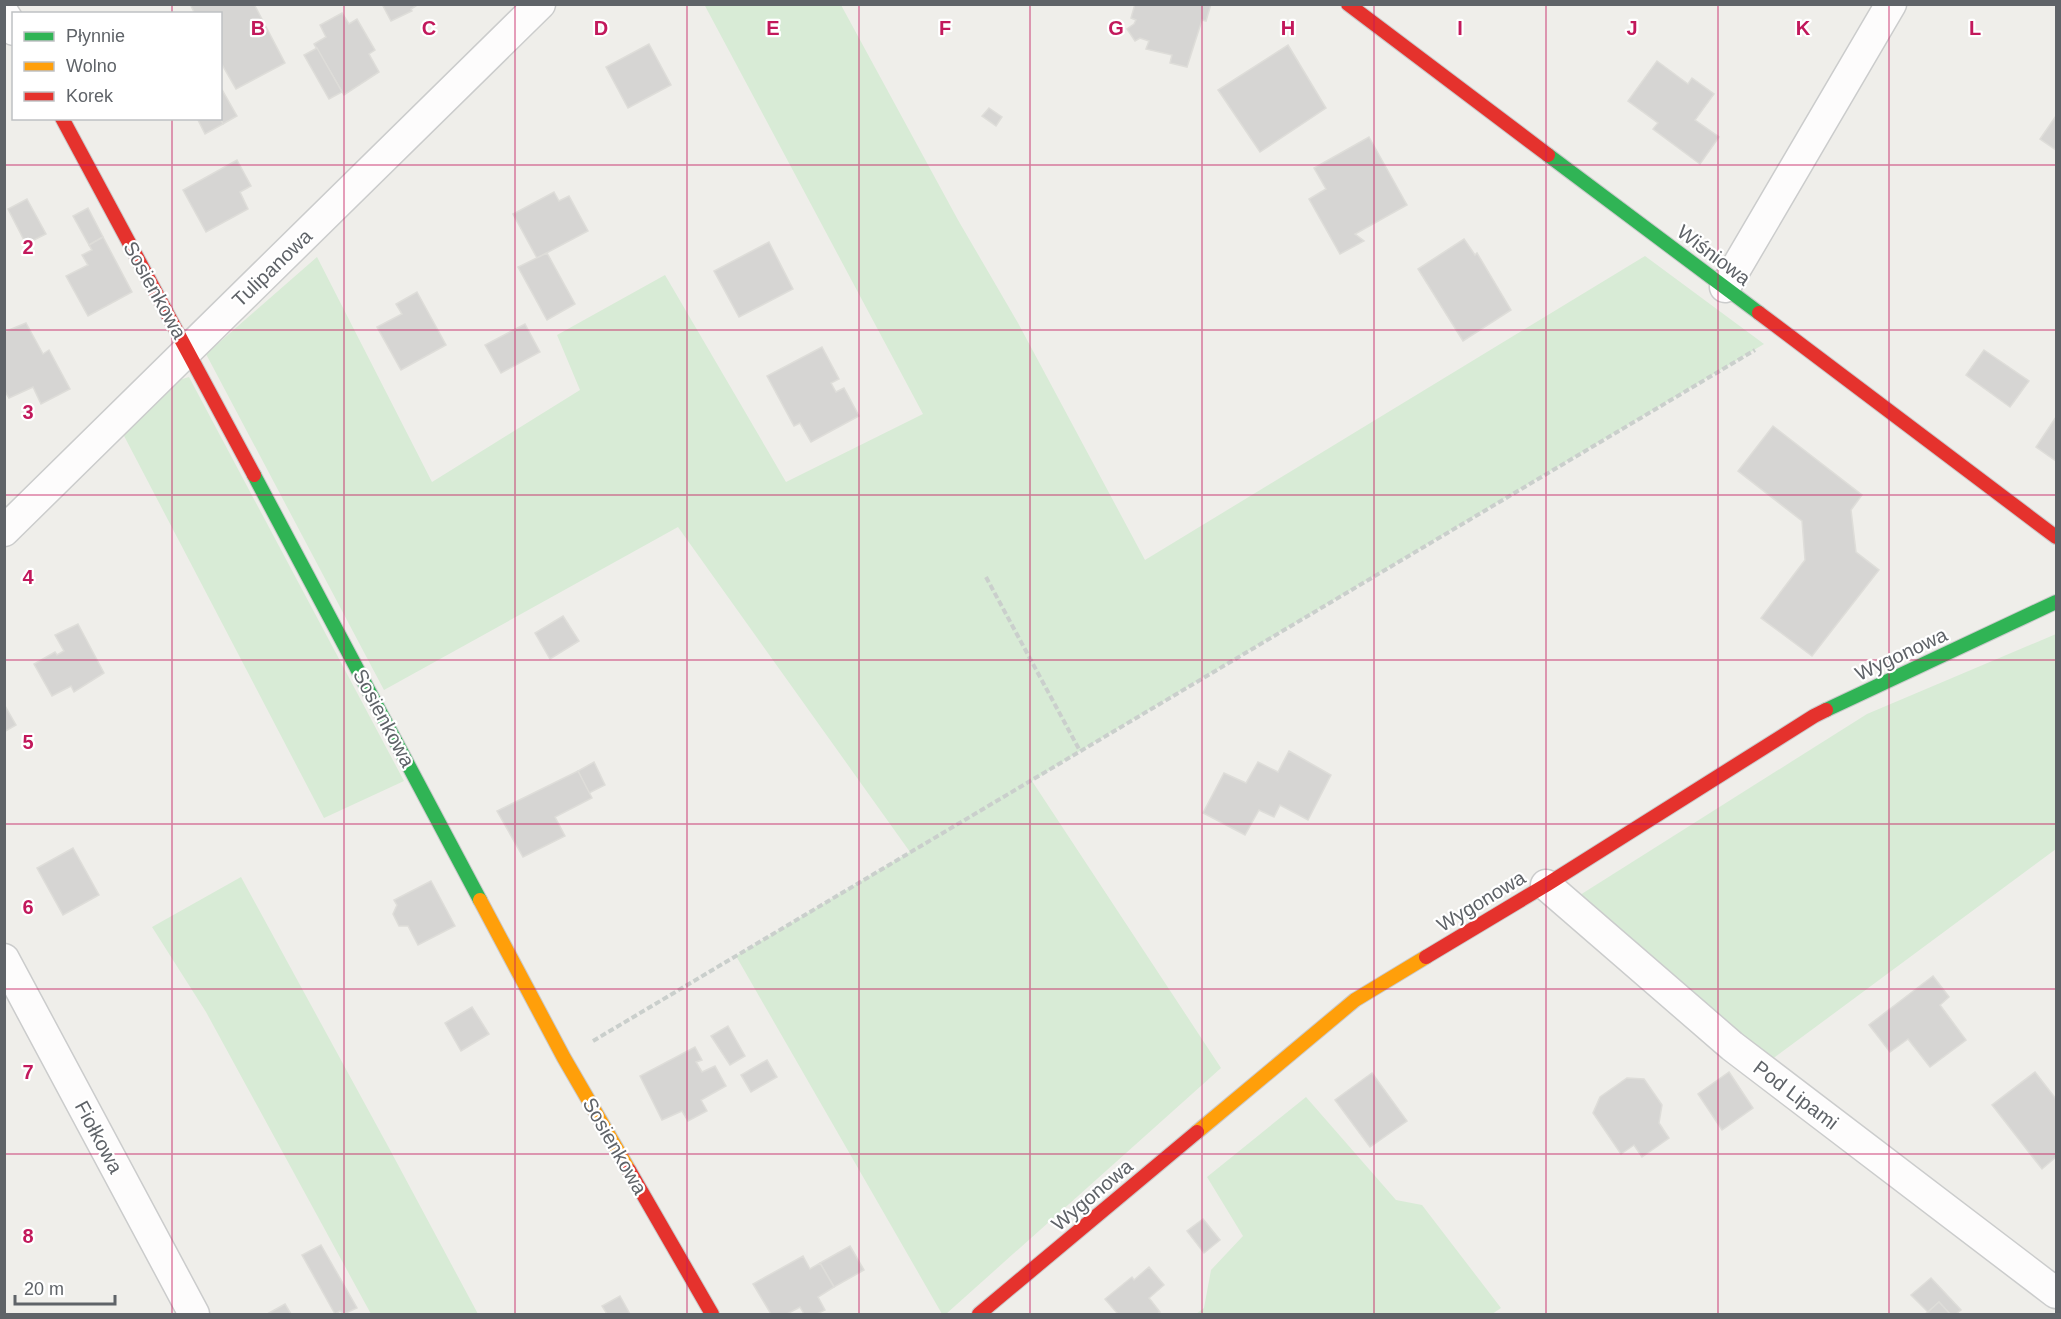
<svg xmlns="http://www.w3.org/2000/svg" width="2061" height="1319" viewBox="0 0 2061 1319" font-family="Arial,sans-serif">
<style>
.green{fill:#d8ebd6}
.building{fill:#d6d5d3;stroke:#deddd9;stroke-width:1.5}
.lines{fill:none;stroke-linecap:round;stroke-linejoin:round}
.street-casing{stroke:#cbcccc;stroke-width:33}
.fast-casing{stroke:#cacacb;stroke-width:16}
.slow-casing{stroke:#cacacb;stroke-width:16}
.jam-casing{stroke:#cacacb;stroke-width:16}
.path{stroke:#cacfcc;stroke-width:4;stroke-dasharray:6 3;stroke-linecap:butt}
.street{stroke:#fdfcfc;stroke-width:30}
.fast{stroke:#30b455;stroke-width:14}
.slow{stroke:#ff9f0a;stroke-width:14}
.jam{stroke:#e5322d;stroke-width:14}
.grid{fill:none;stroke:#c2185b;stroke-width:1.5;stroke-opacity:0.55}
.labels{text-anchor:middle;stroke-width:4.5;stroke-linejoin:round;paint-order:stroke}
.street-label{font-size:20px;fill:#5f6368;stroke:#fff}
.grid-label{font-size:20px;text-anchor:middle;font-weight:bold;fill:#c2185b;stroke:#fff;stroke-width:4.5;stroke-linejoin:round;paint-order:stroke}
</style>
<rect width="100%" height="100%" fill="#efeeea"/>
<g class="green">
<polygon points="704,4 841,5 958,220 1018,323 1145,560 1645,256 1764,344 1080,751 1032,781 1221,1068 946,1314 942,1314 736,956 910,852 678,527 384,690 206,354 317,257 432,482 580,390 557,335 665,275 786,482 923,414"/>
<polygon points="189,377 404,781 324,818 122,432 179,380"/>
<polygon points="2056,634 2056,849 1771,1060 1580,895 1867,714"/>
<polygon points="241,877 389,1148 478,1314 371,1314 206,1012 152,927"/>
<polygon points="1306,1097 1396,1200 1422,1205 1501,1308 1492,1314 1196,1314 1204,1308 1211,1270 1243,1236 1207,1177"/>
</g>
<g class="building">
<polygon points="190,4 254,4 285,63 236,89 220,61 220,14 195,14"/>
<polygon points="382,4 419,4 411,9 412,11 391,21"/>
<polygon points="1135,4 1211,4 1206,21 1202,20 1187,67 1170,63 1172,55 1146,49 1149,41 1140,38 1135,41 1127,29 1134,24 1136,20 1131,18"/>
<polygon points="342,13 349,24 357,19 375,50 369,54 379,72 344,95 314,44 326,37 320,25"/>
<polygon points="649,44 671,85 628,108 606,67"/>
<polygon points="1288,45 1326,108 1260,152 1218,90"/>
<polygon points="317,48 342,92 329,99 304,55"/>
<polygon points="1657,61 1688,84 1692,78 1714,94 1695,120 1719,137 1700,164 1653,129 1658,123 1628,101"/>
<polygon points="220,86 237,116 223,124 220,118"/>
<polygon points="989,108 1002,117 996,126 982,116"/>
<polygon points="2056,116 2056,150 2040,139"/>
<polygon points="197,118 220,118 223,124 205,134"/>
<polygon points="1369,137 1407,205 1355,234 1364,241 1340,254 1309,199 1326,189 1314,168"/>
<polygon points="237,160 251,186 240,192 248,209 206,232 183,190"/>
<polygon points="554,192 559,201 569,196 588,231 537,258 513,214"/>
<polygon points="27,199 46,234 26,244 8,209"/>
<polygon points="88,208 103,237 89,245 73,216"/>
<polygon points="103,237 132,292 88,316 66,276 88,265 82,255 92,250 89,245"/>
<polygon points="1464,239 1475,255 1477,253 1511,310 1463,341 1418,269"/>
<polygon points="769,242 793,289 739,317 714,271"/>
<polygon points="547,253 575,304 547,320 518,267"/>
<polygon points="417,292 446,345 401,370 377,327 402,314 396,304"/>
<polygon points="26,323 43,354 49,350 70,389 41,404 33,387 9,398 4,390 4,332"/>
<polygon points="525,324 540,352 501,373 485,345"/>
<polygon points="822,347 839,379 831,383 836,392 844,388 859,416 811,442 800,423 794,426 767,376"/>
<polygon points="1984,350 2029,381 2010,407 1966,375"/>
<polygon points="2056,417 2056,461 2036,447"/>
<polygon points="1773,426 1862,495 1851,510 1856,552 1879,570 1812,656 1761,618 1805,560 1802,521 1738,471"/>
<polygon points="563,616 579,641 550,659 535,633"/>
<polygon points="78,624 104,673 74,692 71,686 52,696 34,664 55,652 57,655 64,651 55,635"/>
<polygon points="4,704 16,725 4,732"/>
<polygon points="1289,751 1331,775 1308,820 1280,805 1274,817 1259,810 1245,835 1203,813 1224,773 1246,783 1258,762 1278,772"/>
<polygon points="594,762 605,785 589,793 578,771"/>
<polygon points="578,771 592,798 555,817 565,836 523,857 497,811"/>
<polygon points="73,848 99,895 63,915 37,868"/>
<polygon points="431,881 455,926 418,945 408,926 399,926 393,914 397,905 394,900"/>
<polygon points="1933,976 1949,997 1940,1005 1966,1040 1930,1067 1908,1039 1890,1052 1869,1025"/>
<polygon points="472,1007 489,1034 461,1051 445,1023"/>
<polygon points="728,1026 745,1056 730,1065 711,1036"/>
<polygon points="695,1047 702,1060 696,1062 702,1072 715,1066 726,1086 701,1100 707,1111 688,1121 682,1111 662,1120 640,1076"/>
<polygon points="767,1060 777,1077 751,1092 741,1075"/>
<polygon points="1729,1072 1753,1108 1722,1130 1698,1094"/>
<polygon points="2035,1072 2056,1099 2056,1157 2042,1169 1992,1105"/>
<polygon points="1372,1073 1407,1121 1370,1147 1335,1100"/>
<polygon points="1627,1078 1644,1079 1662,1105 1659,1123 1669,1138 1642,1157 1634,1145 1621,1154 1593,1113 1600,1097"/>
<polygon points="1203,1219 1220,1240 1204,1253 1187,1231"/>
<polygon points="321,1245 357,1308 344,1314 340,1311 335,1314 302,1255"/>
<polygon points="850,1246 864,1270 834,1287 820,1263"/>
<polygon points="803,1256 810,1269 820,1263 834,1287 818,1297 825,1310 817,1314 804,1314 800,1307 787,1314 771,1314 753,1284"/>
<polygon points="1149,1267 1164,1285 1149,1298 1160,1312 1157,1314 1118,1314 1105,1299 1132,1277 1134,1280"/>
<polygon points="1931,1278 1961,1310 1956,1314 1950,1314 1939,1302 1928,1312 1911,1295"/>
<polygon points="620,1296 630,1314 607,1314 602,1306"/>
<polygon points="1939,1302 1950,1314 1925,1314 1928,1312"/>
<polygon points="285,1304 291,1314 267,1314"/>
</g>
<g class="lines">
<defs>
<g id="street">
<polyline points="4,14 14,30"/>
<polyline points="1725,287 1891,4"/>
<polyline points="4,531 540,4"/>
<polyline points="1546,885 1732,1046 2056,1293"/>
<polyline points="4,959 194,1314"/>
</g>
<g id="fast">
<polyline points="1548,155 1759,313"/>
<polyline points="254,475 480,900"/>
<polyline points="1826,710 2056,602"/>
</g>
<g id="slow">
<polyline points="480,900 564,1058 629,1170"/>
<polyline points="1197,1132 1355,1000 1426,957"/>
</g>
<g id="jam">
<polyline points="1348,4 1548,155"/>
<polyline points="62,118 254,475"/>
<polyline points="1759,313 2056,537"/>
<polyline points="1426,957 1546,885 1814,716 1826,710"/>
<polyline points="629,1170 712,1314"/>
<polyline points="979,1314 1197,1132"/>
</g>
</defs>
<use href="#street" class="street-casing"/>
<use href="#fast" class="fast-casing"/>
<use href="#slow" class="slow-casing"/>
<use href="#jam" class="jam-casing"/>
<g class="path">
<polyline points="986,577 1080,751"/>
<polyline points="593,1041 1755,350"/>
</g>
<use href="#street" class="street"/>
<use href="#fast" class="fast"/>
<use href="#slow" class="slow"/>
<use href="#jam" class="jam"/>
</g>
<path class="grid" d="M172,4v10M344,4v1310M515,4v1310M687,4v1310M859,4v1310M1030,4v1310M1202,4v1310M1374,4v1310M1546,4v1310M1718,4v1310M1889,4v1310M172,118v1196M4,165h2052M4,330h2052M4,495h2052M4,660h2052M4,824h2052M4,989h2052M4,1154h2052"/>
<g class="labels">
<g class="street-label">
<text transform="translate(1714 255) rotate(37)" y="7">Wiśniowa</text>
<text transform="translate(272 268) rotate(-44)" y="7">Tulipanowa</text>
<text transform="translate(155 290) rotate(61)" y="7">Sosienkowa</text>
<text transform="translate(1901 654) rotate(-25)" y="7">Wygonowa</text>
<text transform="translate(384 718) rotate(62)" y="7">Sosienkowa</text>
<text transform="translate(1481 901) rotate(-31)" y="7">Wygonowa</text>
<text transform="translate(1796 1095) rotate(37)" y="7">Pod Lipami</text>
<text transform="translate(99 1137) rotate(62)" y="7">Fiołkowa</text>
<text transform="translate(615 1146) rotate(60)" y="7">Sosienkowa</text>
<text transform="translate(1092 1195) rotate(-40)" y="7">Wygonowa</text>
</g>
</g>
<g class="grid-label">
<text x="258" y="35">B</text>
<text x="429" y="35">C</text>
<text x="601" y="35">D</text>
<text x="773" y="35">E</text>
<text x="945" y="35">F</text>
<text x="1116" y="35">G</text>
<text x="1288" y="35">H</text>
<text x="1460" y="35">I</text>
<text x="1632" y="35">J</text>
<text x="1803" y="35">K</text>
<text x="1975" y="35">L</text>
<text x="28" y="254">2</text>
<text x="28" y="419">3</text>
<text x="28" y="584">4</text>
<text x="28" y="749">5</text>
<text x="28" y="914">6</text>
<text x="28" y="1079">7</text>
<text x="28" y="1243">8</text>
</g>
<rect width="2061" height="1319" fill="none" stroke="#5f6368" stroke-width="12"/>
<rect x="12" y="12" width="210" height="108" fill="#ffffff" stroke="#bfc1c3" stroke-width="1.5"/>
<rect x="24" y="32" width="30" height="9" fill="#30b455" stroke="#bfc1c3" stroke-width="1.5"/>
<text x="66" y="42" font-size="18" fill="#5f6368">Płynnie</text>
<rect x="24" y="62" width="30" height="9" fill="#ff9f0a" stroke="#bfc1c3" stroke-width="1.5"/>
<text x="66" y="72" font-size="18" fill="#5f6368">Wolno</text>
<rect x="24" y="92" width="30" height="9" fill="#e5322d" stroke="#bfc1c3" stroke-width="1.5"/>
<text x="66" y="102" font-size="18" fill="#5f6368">Korek</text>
<path d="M15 1295v9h100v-9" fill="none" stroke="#5f6368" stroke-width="3"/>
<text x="24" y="1295" font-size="18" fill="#5f6368" stroke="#ffffff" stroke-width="4.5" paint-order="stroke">20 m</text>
</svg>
